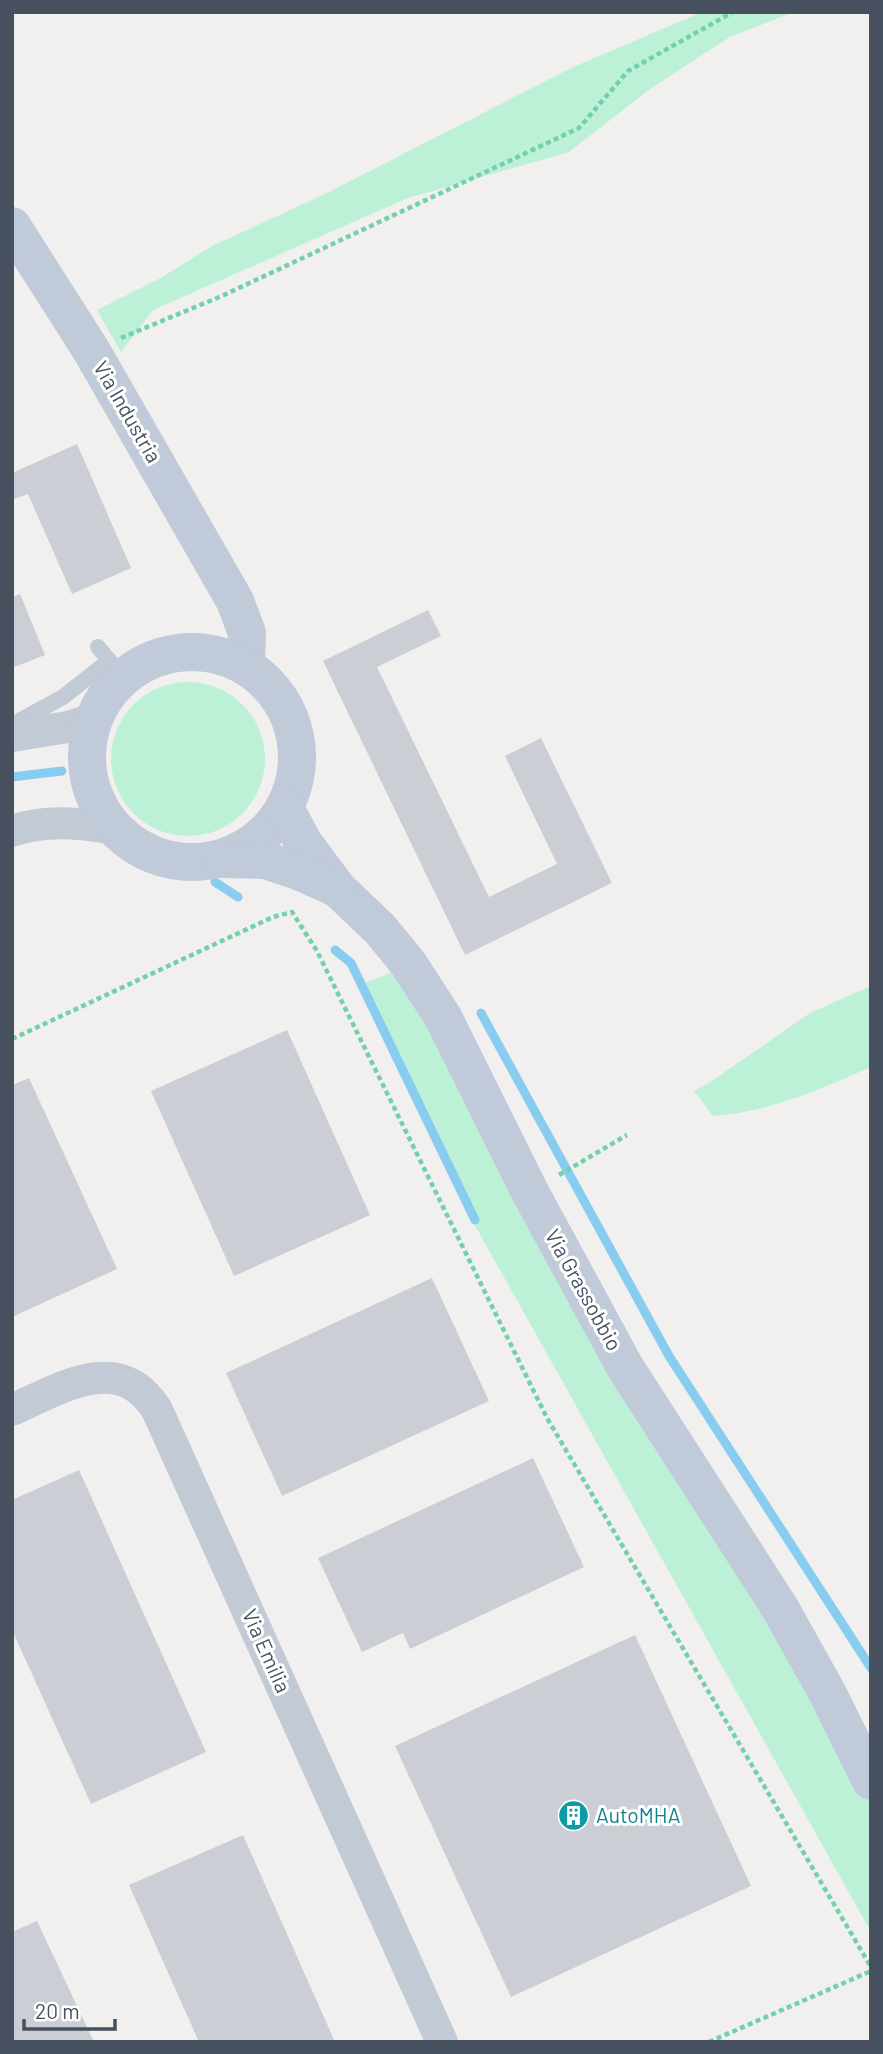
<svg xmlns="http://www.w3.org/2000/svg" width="883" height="2054" viewBox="0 0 883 2054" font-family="Barlow,sans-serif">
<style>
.green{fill:#bcf1d7}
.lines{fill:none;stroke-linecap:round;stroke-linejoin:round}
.stream{stroke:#88cdef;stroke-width:9}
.building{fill:#cbced5}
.path{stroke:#73d0ad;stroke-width:4.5;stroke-dasharray:5 3.5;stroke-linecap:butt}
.lane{stroke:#c2cad5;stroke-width:16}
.street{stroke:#c2cad5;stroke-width:32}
.secondary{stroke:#c1cad9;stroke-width:38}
.labels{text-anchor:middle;stroke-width:6;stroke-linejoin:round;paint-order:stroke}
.street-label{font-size:21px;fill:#47505e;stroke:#fff}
.culture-label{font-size:21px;fill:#0d838f;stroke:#fff;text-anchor:start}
</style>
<rect width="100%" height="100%" fill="#f2f0ef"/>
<g class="green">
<polygon points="702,12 794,12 730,37 650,89 569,152 408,198 153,310 121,352 97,310 159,279 212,246 327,193 571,68"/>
<circle cx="188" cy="759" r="77"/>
<polygon points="392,972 452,1060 817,1689 871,1804 871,1932 468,1213 361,985"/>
<path d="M871,986v81c-50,22 -104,46 -158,49l-19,-25 15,-8 101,-70z"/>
</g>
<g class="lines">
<g class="stream">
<polyline points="12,777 62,771"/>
<polyline points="215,882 238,897"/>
<polyline points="335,950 351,963 475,1220"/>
<polyline points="481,1013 669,1356 871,1668"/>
</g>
</g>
<g class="building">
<polygon points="77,444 131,568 72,594 28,494 12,500 12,473"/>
<polygon points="20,594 45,655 12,668 12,597"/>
<polygon points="428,610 441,636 377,667 489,897 557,864 505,756 541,738 612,883 465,955 323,661"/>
<polygon points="287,1030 370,1215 234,1276 151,1091"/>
<polygon points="29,1078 117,1269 12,1317 12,1085"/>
<polygon points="432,1278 489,1401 282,1496 226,1373"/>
<polygon points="533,1458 584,1567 410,1649 403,1633 362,1652 318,1558"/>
<polygon points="79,1470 206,1752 91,1804 12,1630 12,1500"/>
<polygon points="635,1635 751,1886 511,1997 395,1746"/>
<polygon points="243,1835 335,2042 199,2042 129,1885"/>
<polygon points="37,1921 94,2042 12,2042 12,1932"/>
</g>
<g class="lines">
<g class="path">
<polyline points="121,338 224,295 579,128 628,71 733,12"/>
<polyline points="12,1039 273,917 292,912 317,951 547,1418 871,1967"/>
<polyline points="559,1175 627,1135"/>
<polyline points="709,2042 871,1971"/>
</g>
<g class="lane">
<polyline points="98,647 123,677"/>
<polyline points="12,725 63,697 109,661"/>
</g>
<g class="street">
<polyline points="12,736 68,727 93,719"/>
<path d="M12,831c33,-12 70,-8 103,-2"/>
<path d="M12,1410c49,-22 108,-60 145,0l285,632"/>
</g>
<g class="secondary">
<polyline points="12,226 91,350 235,601 247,633 246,666"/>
<circle cx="192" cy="757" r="105"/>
<polyline points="285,808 303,842 338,889 380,929 408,963 443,1017 530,1192 625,1367 780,1608 828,1694 871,1781"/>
<polyline points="220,859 265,860 298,871 336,888"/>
</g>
</g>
<defs>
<symbol id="building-disc" viewBox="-11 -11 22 22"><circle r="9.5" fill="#0f9aa8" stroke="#fff"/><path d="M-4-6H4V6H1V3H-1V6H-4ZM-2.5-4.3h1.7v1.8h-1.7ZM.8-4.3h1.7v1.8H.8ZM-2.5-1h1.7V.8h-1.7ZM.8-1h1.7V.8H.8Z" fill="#fff"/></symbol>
</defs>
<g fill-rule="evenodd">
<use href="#building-disc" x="556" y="1798" width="35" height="35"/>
</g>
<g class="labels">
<g class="street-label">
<text transform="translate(127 412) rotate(60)" y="7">Via Industria</text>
<text transform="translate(583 1290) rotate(61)" y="7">Via Grassobbio</text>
<text transform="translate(266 1651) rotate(66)" y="7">Via Emilia</text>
</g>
<g class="culture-label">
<text x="596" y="1823">AutoMHA</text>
</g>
</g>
<rect width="883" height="2054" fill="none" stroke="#47505e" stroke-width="28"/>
<path d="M24 2019v10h91v-10" fill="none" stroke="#47505e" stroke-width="3.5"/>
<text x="35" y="2019" font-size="21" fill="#47505e" stroke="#ffffff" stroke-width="5" paint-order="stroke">20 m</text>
</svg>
